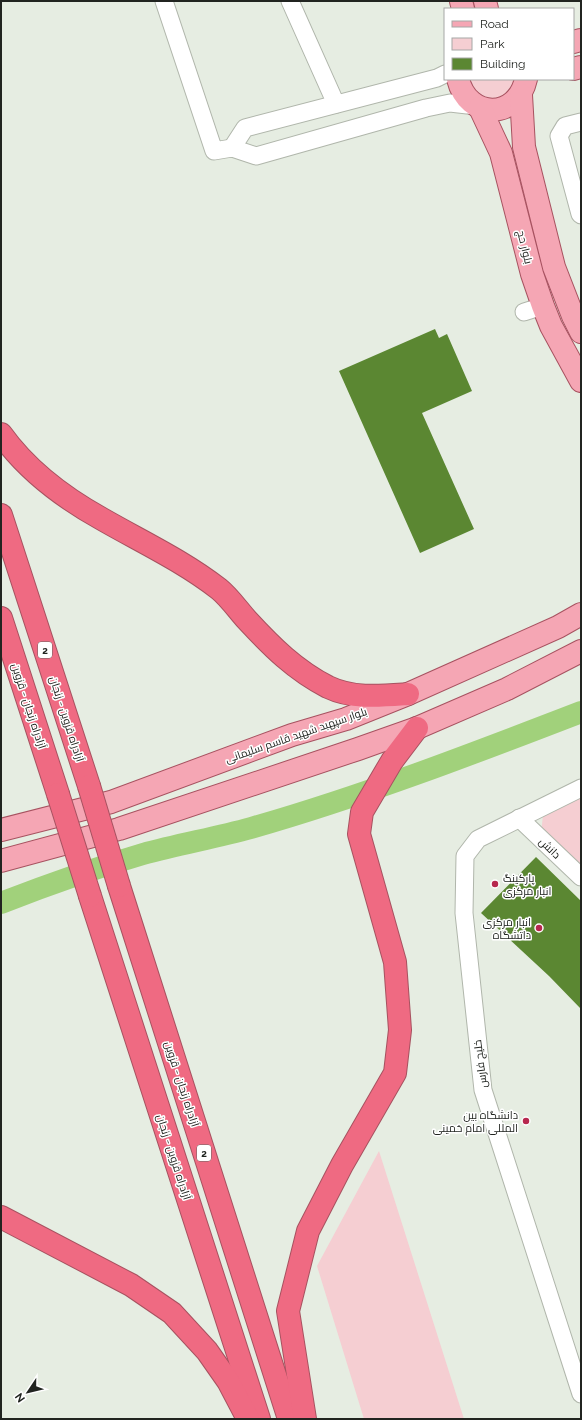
<svg xmlns="http://www.w3.org/2000/svg" width="582" height="1420" viewBox="0 0 582 1420" font-family="Raleway,Cairo,sans-serif">
<style>
.green{fill:#f5ced2}
.lines{fill:none;stroke-linecap:round;stroke-linejoin:round}
.river{stroke:#a1d17b;stroke-width:22}
.building{fill:#5b8732}
.minor-casing{stroke:#b0b6ab;stroke-width:19}
.major-casing{stroke:#a75260;stroke-width:24}
.highway-casing{stroke:#a75260;stroke-width:24}
.minor{stroke:#fff;stroke-width:17}
.major{stroke:#f5a6b4;stroke-width:22}
.highway{stroke:#ef6a82;stroke-width:22}
.highway-bridge-casing{stroke:#a75260;stroke-width:24;stroke-linecap:butt}
.highway-bridge{stroke:#ef6a82;stroke-width:22}
.poi-dot{fill:#b7274e;stroke:#fff;stroke-width:1.5}
.labels{text-anchor:middle;stroke-width:3;stroke-linejoin:round;paint-order:stroke}
.shield{fill:#fff;stroke:#646663;stroke-width:1}
.shield-label{font-size:10px;font-weight:bold;fill:#212420}
.street-label{font-size:11px;fill:#212420;stroke:#fff}
.poi-label{font-size:11px;fill:#212420;stroke:#fff;text-anchor:end}
</style>
<rect width="100%" height="100%" fill="#e6ede2"/>
<g class="green">
<polygon points="462,79 521,79 520,87 488,106"/>
<polygon points="581,796 581,873 541,834 543,815"/>
<polygon points="379,1151 464,1419 465,1419 364,1419 317,1266"/>
</g>
<g class="lines">
<path class="river" d="M1,903c46,-18 94,-35 142,-49 36,-10 72,-16 108,-26 112,-32 221,-74 330,-116"/>
</g>
<g class="building">
<polygon points="435,329 439,338 447,334 472,391 422,413 474,529 420,553 339,371"/>
<polygon points="536,857 581,901 581,1009 549,976 481,913"/>
</g>
<g class="lines">
<defs>
<g id="minor">
<polyline points="164,1 214,151 232,148 256,156 426,108 450,103 476,106"/>
<polyline points="290,1 336,104"/>
<polyline points="581,122 565,126 559,136 580,214 581,215"/>
<polyline points="232,148 245,128 437,78 445,74"/>
<polyline points="524,312 543,306"/>
<polyline points="581,788 478,839 465,856 464,913 483,1090 581,1394"/>
<polyline points="519,818 581,877"/>
</g>
<g id="major">
<polyline points="461,1 463,9"/>
<polyline points="485,1 487,9"/>
<polyline points="573,42 581,40"/>
<polyline points="573,69 581,67"/>
<path d="M458,79c10,41 59,41 68,0"/>
<polyline points="521,95 524,147 554,267 573,316 581,332"/>
<polyline points="480,108 501,153 532,274 543,306 551,326 581,381"/>
<polyline points="1,830 111,802 292,735 346,719 408,694 558,627 581,614"/>
<polyline points="1,861 119,829 358,749 417,728 507,689 581,651"/>
</g>
<g id="highway">
<path d="M1,434c25,35 63,64 101,85 40,23 81,42 117,70 10,8 19,21 28,31 25,27 48,50 81,67 25,12 53,9 80,7"/>
<polyline points="1,515 89,786"/>
<polyline points="1,618 58,794"/>
<polyline points="119,886 289,1419"/>
<polyline points="90,896 259,1419"/>
<polyline points="1,1217 131,1285 172,1313 207,1351 228,1381 248,1419"/>
<polyline points="305,1419 288,1311 308,1231 342,1165 395,1073 400,1030 395,962 359,834 362,812 392,761 417,728"/>
</g>
</defs>
<use href="#minor" class="minor-casing"/>
<use href="#major" class="major-casing"/>
<use href="#highway" class="highway-casing"/>
<use href="#minor" class="minor"/>
<use href="#major" class="major"/>
<use href="#highway" class="highway"/>
<defs>
<g id="highway-bridge">
<polyline points="89,786 119,886"/>
<polyline points="58,794 90,896"/>
</g>
</defs>
<use href="#highway-bridge" class="highway-bridge-casing"/>
<use href="#highway-bridge" class="highway-bridge"/>
</g>
<g class="poi-dot">
<circle cx="495" cy="884" r="4"/>
<circle cx="539" cy="928" r="4"/>
<circle cx="526" cy="1121" r="4"/>
</g>
<g class="labels">
<g class="shield">
<rect x="38" y="642" width="14" height="16" rx="3"/>
<rect x="197" y="1145" width="14" height="16" rx="3"/>
</g>
<g class="shield-label">
<text x="45" y="654">2</text>
<text x="204" y="1157">2</text>
</g>
<g class="street-label">
<text transform="translate(525 247) rotate(76)" y="4">بلوار حج</text>
<text transform="translate(29 706) rotate(72)" y="4">آزادراه زنجان - قزوین</text>
<text transform="translate(67 719) rotate(72)" y="4">آزادراه قزوین - زنجان</text>
<text transform="translate(296 735) rotate(-19)" y="4">بلوار سپهبد شهید قاسم سلیمانی</text>
<text transform="translate(550 848) rotate(44)" y="4">دانش</text>
<text transform="translate(480 1064) rotate(-97)" y="4">خلیج فارس</text>
<text transform="translate(182 1084) rotate(72)" y="4">آزادراه زنجان - قزوین</text>
<text transform="translate(174 1157) rotate(72)" y="4">آزادراه قزوین - زنجان</text>
</g>
<g class="poi-label">
<text x="503" y="882" text-anchor="start">پارکینگ<tspan x="503" dy="13">انبار مرکزی</tspan></text>
<text x="531" y="926">انبار مرکزی<tspan x="531" dy="13">داتشگاه</tspan></text>
<text x="518" y="1119">دانشگاه بین<tspan x="518" dy="13">المللی امام خمینی</tspan></text>
</g>
</g>
<rect width="582" height="1420" fill="none" stroke="#212420" stroke-width="4"/>
<rect x="444" y="8" width="130" height="72" fill="#ffffff" stroke="#a6a7a6"/>
<rect x="452" y="21" width="20" height="6" fill="#f5a6b4" stroke="#a6a7a6"/>
<text x="480" y="28" font-size="12" fill="#212420">Road</text>
<rect x="452" y="38" width="20" height="12" fill="#f5ced2" stroke="#a6a7a6"/>
<text x="480" y="48" font-size="12" fill="#212420">Park</text>
<rect x="452" y="58" width="20" height="12" fill="#5b8732" stroke="#a6a7a6"/>
<text x="480" y="68" font-size="12" fill="#212420">Building</text>
<g transform="translate(28 1392) rotate(235)" stroke="#ffffff" stroke-width="3" paint-order="stroke">
<path d="M0-3L7 15L0 10L-7 15Z" fill="#212420"/>
<text y="-6" font-size="11" font-weight="bold" text-anchor="middle" fill="#212420">N</text>
</g>
</svg>
